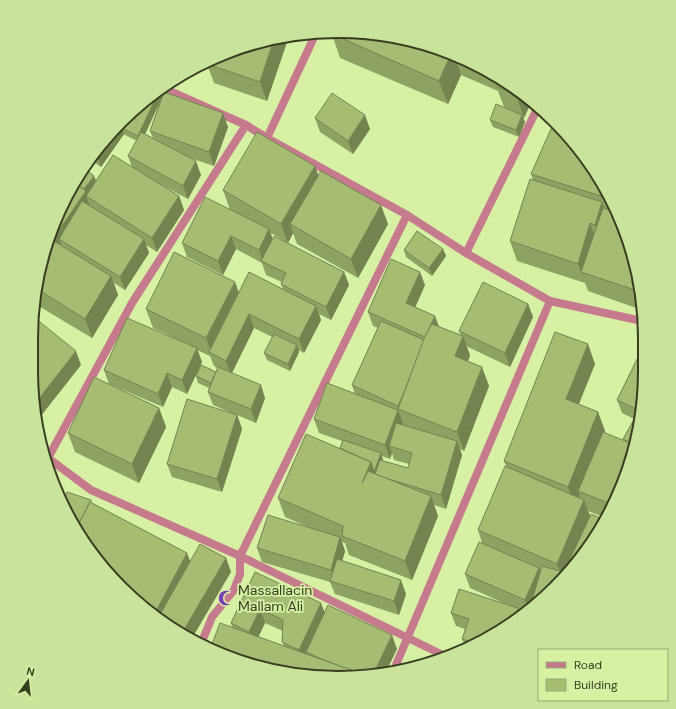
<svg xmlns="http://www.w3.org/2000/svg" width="676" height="709" viewBox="0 0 676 709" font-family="'DM Sans',sans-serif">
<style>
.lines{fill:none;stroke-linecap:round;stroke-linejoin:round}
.street{stroke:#c67a8e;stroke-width:8}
.wall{fill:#8ea262;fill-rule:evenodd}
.shaded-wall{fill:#748450}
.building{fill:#a5bc72;stroke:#748450}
.labels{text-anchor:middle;stroke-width:3.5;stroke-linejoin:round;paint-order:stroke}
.poi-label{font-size:14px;fill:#364021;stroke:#d7f0a4;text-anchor:start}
.rim{fill:none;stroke:#364021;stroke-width:2}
</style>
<rect width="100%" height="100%" fill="#d7f0a4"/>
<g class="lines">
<g class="street">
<polyline points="163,88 246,125 267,138 407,215 466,253 550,301 642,321"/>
<polyline points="267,138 316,33"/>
<polyline points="466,253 538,107"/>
<polyline points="44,455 91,490 240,556 447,657"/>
<polyline points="48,458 132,303 246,125"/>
<polyline points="201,644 212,617 234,590 240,574 240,556 407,215"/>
<polyline points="393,672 550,301"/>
</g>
</g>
<g class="wall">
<polygon points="332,34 418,42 474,63 525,95 524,118 523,118 525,122 519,137 493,127 490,120 504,107 498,91 461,75 448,104 340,58"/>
<polygon points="289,36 267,101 214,83 207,64 240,47"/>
<polygon points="206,62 203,68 198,66"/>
<path d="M164,92l64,35 -14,39 -27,-9 14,18 -13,24 -30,-16 21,13 5,14 -27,42 -11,-7 3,8 -24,37 -11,-7 4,12 -26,43 -55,-33 5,-47 21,-56 33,-21 36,-14 -4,-11 9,-15 -12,-6 -1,-1 -23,33 -12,-8 6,-8 26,-28 1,5zM160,102l-10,29 3,7 -8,-4z"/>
<polygon points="315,118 370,129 353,154 320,132"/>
<polygon points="315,166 318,176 388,224 358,278 297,244 293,233 288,243 271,233 272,239 344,272 349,285 331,320 319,314 321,320 304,353 299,350 299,352 290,371 267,360 264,353 272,337 254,328 232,373 265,398 256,423 237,415 242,429 222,492 172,477 167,464 236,415 213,405 208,392 209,388 198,383 196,376 216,372 217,368 214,366 210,356 197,350 202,362 187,394 172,387 163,407 109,384 104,370 173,337 153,328 146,309 239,292 283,289 281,284 282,282 266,275 262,263 236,249 223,275 187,257 182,243 230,210 223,190"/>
<polygon points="531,174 604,185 629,240 642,298 642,310 588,291 585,283 517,261 510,241 533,180"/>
<polygon points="443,249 446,256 432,276 406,257 404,250"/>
<path d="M425,285l-10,22 24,20 22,8 -2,-4 69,-27 5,13 -23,50 -44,-21 4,9 -2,6 21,25 -25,65 -4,-2 2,6 -16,54 -12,-4 4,11 -26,64 -63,-25 -4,-12 -3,-1 3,9 -3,10 64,33 -7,21 -64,-21 -5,-12 -68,-20 -5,-14 53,-20 -25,-11 -7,-19 62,-50 2,-7 -23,-8 -5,-14 41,-25 -3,-9 26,-57 -5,-2 -5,-14zM392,453l2,7 15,4 -1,4 -25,-7v-1l-1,-4 8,3z"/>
<polygon points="641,351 639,431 622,489 606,518 588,511 590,515 555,588 524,612 519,609 492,637 466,649 462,639 465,629 456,626 451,613 513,607 470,588 465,574 482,543 478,530 506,466 504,461 595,364 578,404 598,412 605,431 604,433 624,441 623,439 634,419 622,413 617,400"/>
<polygon points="159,408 166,427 139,483 75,452 68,433"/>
<polygon points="92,503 187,553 190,562 226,558 231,572 94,558 63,504"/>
<path d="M255,572l70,40 72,37 -99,26 -66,-47 -1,-5zM265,623l18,8 -1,11 2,4 -26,-9z"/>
</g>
<g class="shaded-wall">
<polygon points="289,36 267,101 260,82 274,39"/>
<polygon points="451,54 454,55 461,75 448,104 439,81"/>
<polygon points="206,62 203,68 202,64"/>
<polygon points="162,88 164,93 141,143 138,136 160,89"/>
<polygon points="518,90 525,95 532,101 524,118 516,95"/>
<polygon points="223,113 228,127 214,166 209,152"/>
<polygon points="365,115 370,129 353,154 348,141"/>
<polygon points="522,115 525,122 519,137 516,130"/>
<polygon points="121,123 124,134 101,167 95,151"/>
<polygon points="196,161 201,175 188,199 183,186"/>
<polygon points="315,166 322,185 290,224 293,233 288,243 281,224"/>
<polygon points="94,176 97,183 86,196 90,206 59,239 62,247 58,252 53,239 82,191"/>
<polygon points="606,190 614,207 611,208 613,211 611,216 604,197"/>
<polygon points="179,196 184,210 157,252 152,238"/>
<polygon points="602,202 609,221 602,244 595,225"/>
<polygon points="381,205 388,224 358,278 351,259"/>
<polygon points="590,223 597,242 581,272 585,283 578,264"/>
<polygon points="269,229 274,243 263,262 259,250"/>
<polygon points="231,236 236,249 223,275 218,261"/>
<polygon points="144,239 149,253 125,290 120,277"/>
<polygon points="443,249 446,256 432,276 429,268"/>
<polygon points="344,272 349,285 331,320 326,307"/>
<polygon points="420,272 425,285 411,317 406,303"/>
<polygon points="111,276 118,295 92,338 85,319"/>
<polygon points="235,282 242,301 212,354 206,338"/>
<polygon points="528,304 533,317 510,367 505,353"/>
<polygon points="37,306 40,316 36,322"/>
<polygon points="316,306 321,320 304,353 299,339"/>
<polygon points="249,314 254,328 231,375 226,361"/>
<polygon points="435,316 440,329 426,337"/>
<polygon points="463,336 470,355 462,376 455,356"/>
<polygon points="588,344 595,364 573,419 566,399"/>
<polygon points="297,345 299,352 290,371 288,364"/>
<polygon points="197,348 202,362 187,394 182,380"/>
<polygon points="76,351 81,365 37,421 35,415 34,405"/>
<polygon points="482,367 489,386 464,451 457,432"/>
<polygon points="167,373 172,387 163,407 158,394"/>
<polygon points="261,385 265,398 256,423 251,409"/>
<polygon points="159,408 166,427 139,483 132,464"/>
<polygon points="398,410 403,423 394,447 389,446 392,453 390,459 385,445"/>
<polygon points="598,412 605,431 581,492 578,491 580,494 575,506 568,487"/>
<polygon points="237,415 242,429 222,492 217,479"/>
<polygon points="457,441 462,455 446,509 441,495"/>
<polygon points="381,453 383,460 378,476 362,483 371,462"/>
<polygon points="431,496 438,516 412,580 405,561"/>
<polygon points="584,500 591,519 563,579 557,564"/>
<polygon points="340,537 345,551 336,583 335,582 331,570"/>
<polygon points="187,553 194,572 166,624 154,615"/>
<polygon points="226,558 231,572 191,640 181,635"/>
<polygon points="539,568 544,582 534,604 528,609 525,600"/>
<polygon points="401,580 406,594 399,615 394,601"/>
<polygon points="321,603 326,616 306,652 308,657 304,664 299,650"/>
<polygon points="518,608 521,615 515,619"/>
<polygon points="260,609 265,623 254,646 249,632"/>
<polygon points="392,635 397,649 385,674 378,675 373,675"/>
</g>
<g class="building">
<polygon points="333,32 358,32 418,42 451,54 439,81 332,34"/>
<polygon points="274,39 260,82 207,64 208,61 240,47"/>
<polygon points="500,79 518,90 516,95 496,86"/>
<polygon points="160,89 138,136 122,128 128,115 136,107"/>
<polygon points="164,92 223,113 209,152 150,131"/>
<polygon points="332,93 365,115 348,141 315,118"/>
<polygon points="496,104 522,115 516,130 490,120"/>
<polygon points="554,122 569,136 604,185 606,190 604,197 531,174"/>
<polygon points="141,132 196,161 183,186 128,156"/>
<polygon points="257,132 315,166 281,224 223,190"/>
<polygon points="113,155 179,196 152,238 86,196"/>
<polygon points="84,168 94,176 84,189 75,183"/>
<polygon points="321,171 381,205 351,259 290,224"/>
<polygon points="530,179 602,202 595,225 590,223 578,264 510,241"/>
<polygon points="75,183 86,191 53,239 50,236 63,202"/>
<polygon points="205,197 269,229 259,250 231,236 218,261 182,243"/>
<polygon points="82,201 144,239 120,277 59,239"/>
<polygon points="613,204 615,209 611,208"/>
<polygon points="603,208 617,213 629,240 641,292 581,272"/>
<polygon points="417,231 443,249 429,268 404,250"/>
<polygon points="274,236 344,272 326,307 281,284 286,273 261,261"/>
<polygon points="49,238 111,276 85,319 39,290 42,258"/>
<polygon points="174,252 235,282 206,338 146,309"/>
<polygon points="391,259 420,272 406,303 435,316 425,337 368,312"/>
<polygon points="249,272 316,306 299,339 249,314 226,361 209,352"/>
<polygon points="483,282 528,304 505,353 459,331"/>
<polygon points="127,318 197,348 182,380 167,373 158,394 104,370"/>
<polygon points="36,319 76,351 34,405 31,371 36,320"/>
<polygon points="381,321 424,340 405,390 398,406 352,385"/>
<polygon points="432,324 463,336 455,356 482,367 457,432 398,409 425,336"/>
<polygon points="555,332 588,344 566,399 598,412 568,487 504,461"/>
<polygon points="274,334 297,345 288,364 264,353"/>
<polygon points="641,351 640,406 638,410 617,400"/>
<polygon points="201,365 216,372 211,383 196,376"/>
<polygon points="218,367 261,385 251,409 208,392"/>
<polygon points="94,377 159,408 132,464 68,433"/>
<polygon points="327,383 398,410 385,445 314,419"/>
<polygon points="187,399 237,415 217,479 167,464"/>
<polygon points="640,409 639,431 635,445 623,439"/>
<polygon points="396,423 457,441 441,495 385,478 375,474 380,460 408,468 412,453 389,446"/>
<polygon points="603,432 635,445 622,489 613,505 578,491"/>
<polygon points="306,434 371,462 362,483 368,471 431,496 405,561 342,536 343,526 278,498"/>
<polygon points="343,440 381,453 374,472 371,462 340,448"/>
<polygon points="505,466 584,500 557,564 478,530"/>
<polygon points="67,492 91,500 91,502 90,502 79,523 73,520 63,504"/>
<polygon points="90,502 187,553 154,615 135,602 94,558 77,527"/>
<polygon points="591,514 605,520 593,542 567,573 564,572"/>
<polygon points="268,515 340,537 331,570 257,548"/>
<polygon points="479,542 539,568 525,600 465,574"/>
<polygon points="200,544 226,558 181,635 158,618"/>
<polygon points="337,559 401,580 394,601 330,581"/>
<polygon points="542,566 567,573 555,588 530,607"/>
<polygon points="255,572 321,603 299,650 282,642 283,620 260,609 249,632 231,623"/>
<polygon points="459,589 518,608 515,619 492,637 477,644 462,639 469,619 451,613"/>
<polygon points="328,605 392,635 373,675 365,675 326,661 306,652"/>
<polygon points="220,623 365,675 298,675 240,662 210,649"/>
<polygon points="433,657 440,660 430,663"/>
</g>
<defs>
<symbol id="mosque-bare" viewBox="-9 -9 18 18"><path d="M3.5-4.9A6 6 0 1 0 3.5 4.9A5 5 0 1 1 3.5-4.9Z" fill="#783eb4" stroke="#d7f0a4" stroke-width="2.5" paint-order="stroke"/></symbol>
</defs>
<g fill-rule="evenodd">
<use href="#mosque-bare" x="215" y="587" width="22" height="22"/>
</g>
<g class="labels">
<g class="poi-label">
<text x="238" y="595">Massallacin<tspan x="238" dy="16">Mallam Ali</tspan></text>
</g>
</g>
<path d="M0 0H676V709H0ZM338 38H338A300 300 0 0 1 638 338V371A300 300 0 0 1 338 671H338A300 300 0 0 1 38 371V338A300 300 0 0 1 338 38Z" fill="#cae29a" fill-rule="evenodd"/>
<path class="rim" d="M338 38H338A300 300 0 0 1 638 338V371A300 300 0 0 1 338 671H338A300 300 0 0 1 38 371V338A300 300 0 0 1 338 38Z"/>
<rect x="538" y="649" width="130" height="52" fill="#d7f0a4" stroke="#97aa70"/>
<rect x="546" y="662" width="20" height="6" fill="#c67a8e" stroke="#97aa70"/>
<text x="574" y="669" font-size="12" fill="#364021">Road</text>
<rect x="546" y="679" width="20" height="12" fill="#a5bc72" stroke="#97aa70"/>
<text x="574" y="689" font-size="12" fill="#364021">Building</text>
<g transform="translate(28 681) rotate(15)" stroke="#d7f0a4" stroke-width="3" paint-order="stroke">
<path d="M0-3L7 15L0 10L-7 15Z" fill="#364021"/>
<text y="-6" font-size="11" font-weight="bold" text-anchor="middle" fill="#364021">N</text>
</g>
</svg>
